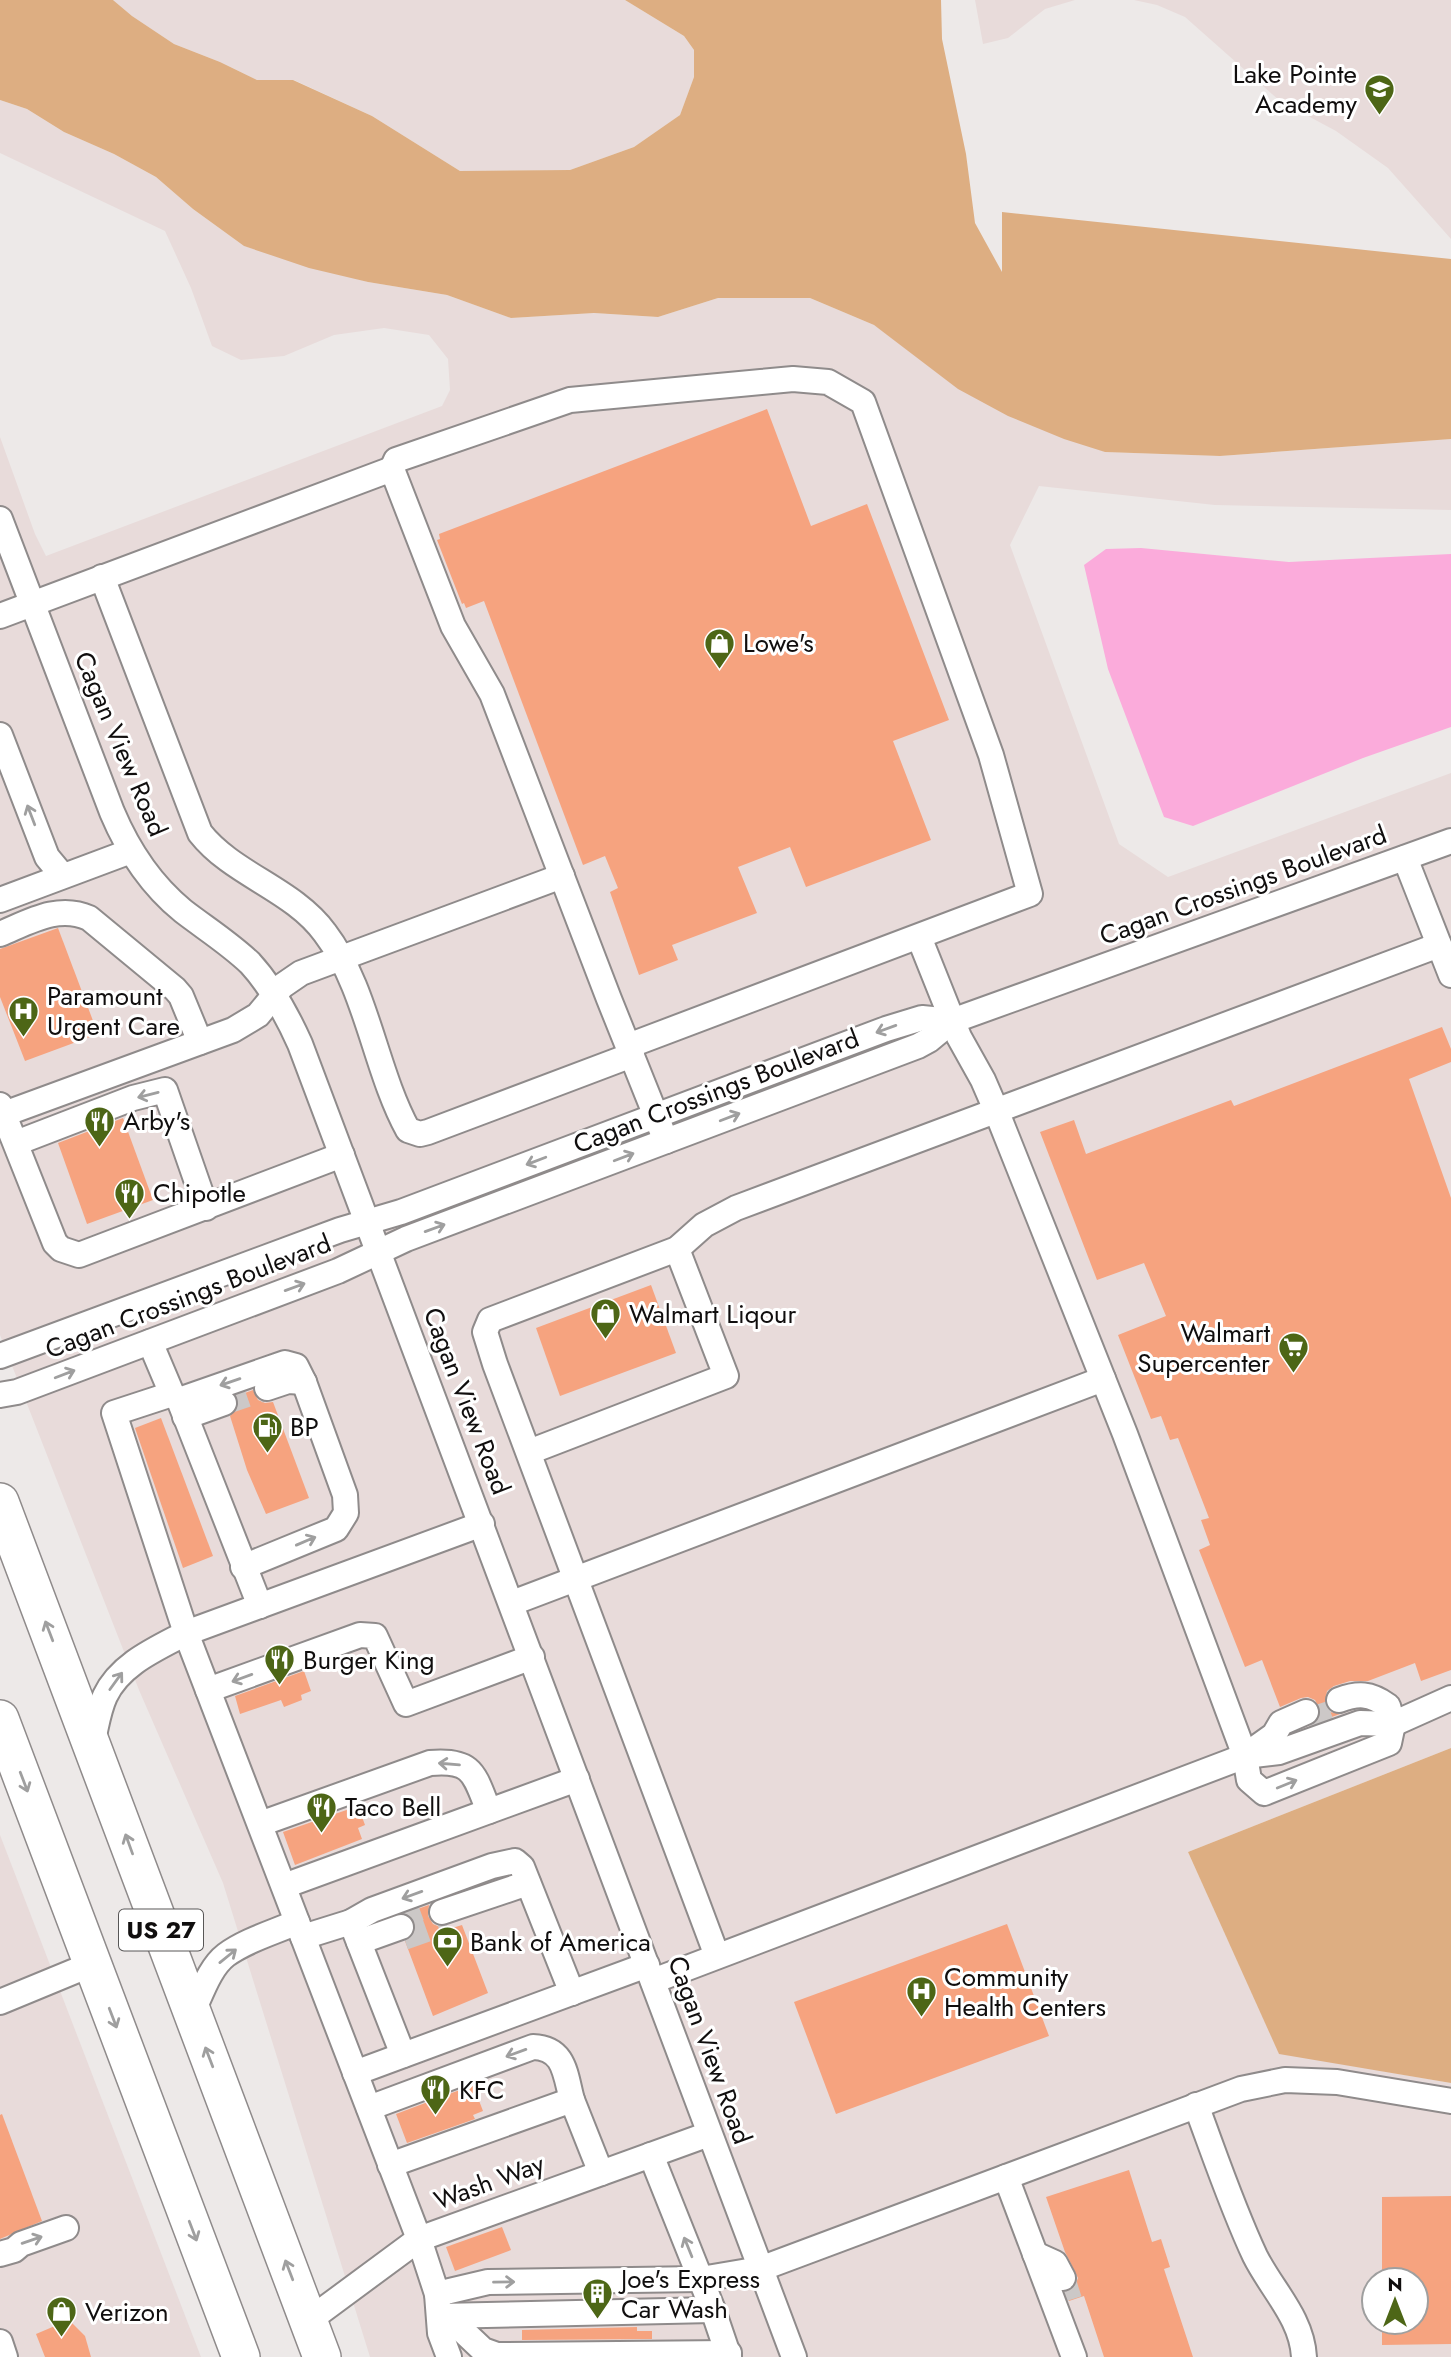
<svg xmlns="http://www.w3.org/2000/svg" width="1451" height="2357" viewBox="0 0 1451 2357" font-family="Jost,sans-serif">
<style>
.built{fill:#e8dbda;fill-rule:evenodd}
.green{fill:#ddae82}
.water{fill:#fbabdb}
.building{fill:#f6a37f}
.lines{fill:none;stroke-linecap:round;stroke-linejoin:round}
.minor-tunnel{stroke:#ccc8c7;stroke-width:24;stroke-dasharray:24 12;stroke-linecap:butt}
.minor-casing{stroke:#8f8b8b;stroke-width:28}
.highway-casing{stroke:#8f8b8b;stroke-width:40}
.minor{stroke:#fff;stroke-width:24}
.highway{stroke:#fff;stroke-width:37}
.oneway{stroke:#9f9f9f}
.labels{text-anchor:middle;stroke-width:6;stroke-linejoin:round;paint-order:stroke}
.shield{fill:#fff;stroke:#585656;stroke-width:2}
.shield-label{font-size:24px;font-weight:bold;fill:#100e0e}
.poi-label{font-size:26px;fill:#100e0e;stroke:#fff;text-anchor:start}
.street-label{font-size:26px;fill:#100e0e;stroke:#fff}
</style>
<rect width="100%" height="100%" fill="#ede9e8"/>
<g class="built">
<polygon points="113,0 625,0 684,36 694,50 694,77 680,115 634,147 570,170 460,171 372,116 294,80 257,80 220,62 174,44 132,16"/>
<polygon points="975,0 1075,0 1045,9 1008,38 983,44"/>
<polygon points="1134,0 1451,0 1451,239 1388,168 1336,131 1280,101 1185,17 1157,5"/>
<path d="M0,100l27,9 37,23 50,22 42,23 37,32 51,37 124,36 79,13 64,23 83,-5 64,4 60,-19h92l64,27 38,27 193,100 115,4 231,-17v71l-236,-5 -176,-19 -29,59 109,299 49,33 283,-104v975l-263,104 91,201 172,30v274h-1081l-147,-474 -84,-193 -139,-355v-898l35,97 11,22 396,-150 8,-16 -2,-31 -19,-24 -45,-7 -50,7 -50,21 -43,4 -29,-14 -21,-58 -26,-57 -165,-78zM1374,2280h42v42h-42z"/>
<polygon points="0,1835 201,2357 0,2357"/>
</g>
<g class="green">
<polygon points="0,0 113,0 132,16 174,44 220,62 257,80 293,80 372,116 460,171 570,170 634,147 680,115 694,77 694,50 684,36 625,0 941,0 942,39 966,154 975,223 1002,272 1002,212 1451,259 1451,439 1220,456 1105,452 1064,439 1008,416 958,389 874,325 810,298 718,298 658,317 594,313 511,318 447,295 368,282 309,268 244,246 193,209 156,177 114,154 64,132 27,109 0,100"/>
<polygon points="1451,1748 1451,2083 1279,2054 1188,1852"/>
</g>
<polygon class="water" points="1141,548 1289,562 1451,554 1451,727 1363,758 1193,826 1164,817 1108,669 1084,565 1106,549"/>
<g class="building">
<polygon points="767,409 811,526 867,504 949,720 893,741 931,840 806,887 790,847 738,867 757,913 672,945 678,960 639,975 610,892 618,888 605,856 583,865 484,601 466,608 464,603 462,604 437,540 440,539 439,534"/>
<polygon points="58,928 98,1034 25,1061 0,997 0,949"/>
<polygon points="1442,1027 1451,1049 1451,1062 1409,1079 1451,1198 1451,1670 1421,1681 1415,1663 1368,1681 1350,1681 1334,1686 1327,1691 1325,1704 1330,1712 1340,1714 1315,1723 1321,1713 1315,1700 1308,1697 1301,1698 1280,1707 1262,1660 1245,1667 1199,1550 1210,1545 1201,1520 1209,1518 1178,1438 1170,1440 1161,1416 1151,1419 1118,1335 1166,1316 1144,1263 1097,1280 1040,1132 1074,1120 1086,1154 1231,1100 1234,1106"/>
<polygon points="123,1118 153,1200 87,1224 58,1143"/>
<polygon points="651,1285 676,1353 560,1396 536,1328"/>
<polygon points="253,1390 258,1400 265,1403 273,1402 309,1498 266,1514 247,1470 230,1416 238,1406 237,1396"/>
<polygon points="161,1418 213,1556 183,1568 135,1428"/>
<polygon points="304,1671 311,1691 301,1695 302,1700 284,1707 281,1700 240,1714 235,1696"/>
<polygon points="358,1806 365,1825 358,1828 362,1839 295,1865 283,1832"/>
<polygon points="429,1905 428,1916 433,1924 440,1927 447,1926 449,1929 462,1925 488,1993 433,2016 405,1941 412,1937 416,1929 415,1921 406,1913"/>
<polygon points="1007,1924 1049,2036 836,2114 794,2002"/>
<polygon points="473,2085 483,2111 473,2115 475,2119 407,2143 396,2114"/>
<polygon points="2,2114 42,2221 0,2239 0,2115"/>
<polygon points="1129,2170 1152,2242 1161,2239 1170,2267 1164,2269 1193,2357 1104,2357 1084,2296 1069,2301 1065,2292 1075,2286 1078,2278 1065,2252 1046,2197"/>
<polygon points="1451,2196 1451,2344 1382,2345 1382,2322 1416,2322 1416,2280 1382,2280 1382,2197"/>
<polygon points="502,2227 511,2250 455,2271 446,2247"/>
<polygon points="69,2320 85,2336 91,2357 45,2357 36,2334"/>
<polygon points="637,2327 637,2331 652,2331 652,2339 522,2340 522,2330"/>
</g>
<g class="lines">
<g class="minor-tunnel">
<polyline points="224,1403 267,1388"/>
<polyline points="1308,1720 1342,1709"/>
<polyline points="397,1917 438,1902"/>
<polyline points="404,1938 446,1923"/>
<polyline points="1063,2278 1070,2300"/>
</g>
<defs>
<g id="minor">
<path d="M0,519l112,293c16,38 38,72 71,99 22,17 46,32 67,52 22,24 37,52 50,81l494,1313"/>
<path d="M102,577l98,256c33,42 93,56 125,100 42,55 50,137 83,197l12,4 8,-2 204,-77"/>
<polyline points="0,616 392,469"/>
<polyline points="0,735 47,857 62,875"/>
<polyline points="1405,858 1451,975"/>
<polyline points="0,900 131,851"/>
<path d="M0,934c29,-12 58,-30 89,-16l86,71 6,7 19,46"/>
<path d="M919,937l40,100 24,43 13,30 129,324 120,322 4,24 15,13 125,-50 4,-19 -5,-18c-18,-13 -30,-13 -49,-6"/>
<polyline points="628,1046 1030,894 991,755 863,402 828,382 793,379 761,382 570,400 396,460 392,469 453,626 492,694 609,999 666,1141"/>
<polyline points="0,1105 55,1243 61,1249 79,1255 342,1155"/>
<polyline points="4,1114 233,1030 258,1015 282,986 301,973 562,876"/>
<polyline points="16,1143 133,1098 165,1090 206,1208"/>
<polyline points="150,1342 172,1394 179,1400 260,1606"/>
<polyline points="0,1356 340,1230 401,1212 886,1029 922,1018 952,1021"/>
<polyline points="267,1388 288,1381 304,1382"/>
<polyline points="172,1394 114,1413 186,1633 419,2239 437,2294 440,2333 449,2357"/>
<polyline points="0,1395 17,1392 338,1271 406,1239 918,1046 929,1040 952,1021 1451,841"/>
<polyline points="179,1400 285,1363 296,1366 304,1382 345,1495 346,1513 336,1529 243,1567"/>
<polyline points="185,1417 224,1403"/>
<polyline points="529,1452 726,1376 677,1249"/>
<polyline points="512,1603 1103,1379"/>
<polyline points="208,1690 360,1635 375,1636 406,1704 532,1657"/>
<path d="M92,1744c4,-15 6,-33 13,-48 15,-32 51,-47 81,-63l296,-109"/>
<polyline points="1246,1755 1274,1735 1281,1723 1306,1712"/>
<path d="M260,1824l170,-61c44,-4 44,12 59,48"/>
<polyline points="284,1886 577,1779"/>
<polyline points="442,1912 528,1883"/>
<polyline points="351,1922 403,2055"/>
<polyline points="303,1937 351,1922 372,1910 492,1866 515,1861 522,1867 572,1993"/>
<polyline points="359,1942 401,1927"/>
<polyline points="717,1956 495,1364 485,1332 490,1320 677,1249 704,1225 736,1208 1439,945"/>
<polyline points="653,1981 1245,1756 1279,1752 1360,1723 1393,1724 1451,1698"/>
<polyline points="0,2002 92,1964"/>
<path d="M192,2013c9,-18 17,-45 34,-58 20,-15 49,-23 71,-33"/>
<polyline points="355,2073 647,1965"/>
<path d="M1196,2105c19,51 36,102 59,151 17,34 47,62 49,101"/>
<path d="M369,2108l164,-61c32,1 32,27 39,53"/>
<polyline points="651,2155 713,2310 729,2357"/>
<polyline points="390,2165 572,2100 601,2173"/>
<polyline points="1006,2177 1074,2357"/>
<polyline points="0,2254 14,2250 21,2244 66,2228"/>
<polyline points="1035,2254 1055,2263 1063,2278"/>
<polyline points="437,2294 488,2282 701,2279 760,2269 1241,2089 1285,2080 1337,2082 1451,2101"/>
<polyline points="440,2316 464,2332 483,2350 497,2355 729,2353"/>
<polyline points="440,2316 713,2310"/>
<polyline points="308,2321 419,2239 709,2134"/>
<polyline points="0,2342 5,2357"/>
</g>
<g id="highway">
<polyline points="0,1502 322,2357"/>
<polyline points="0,1719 241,2357"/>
</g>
</defs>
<use href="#minor" class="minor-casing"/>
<use href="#highway" class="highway-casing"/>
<use href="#minor" class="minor"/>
<use href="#highway" class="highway"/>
</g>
<defs><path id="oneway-shaft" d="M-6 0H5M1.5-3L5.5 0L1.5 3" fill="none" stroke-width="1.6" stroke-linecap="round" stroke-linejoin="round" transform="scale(1.75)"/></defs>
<g class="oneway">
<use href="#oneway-shaft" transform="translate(31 815) rotate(-111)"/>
<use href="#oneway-shaft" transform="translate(886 1029) rotate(160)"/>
<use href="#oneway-shaft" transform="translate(148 1095) rotate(166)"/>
<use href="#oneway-shaft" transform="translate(730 1117) rotate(-21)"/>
<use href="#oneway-shaft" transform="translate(624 1157) rotate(-21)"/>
<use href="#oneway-shaft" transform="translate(536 1161) rotate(159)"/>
<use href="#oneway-shaft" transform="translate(435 1228) rotate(-20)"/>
<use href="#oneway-shaft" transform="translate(295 1287) rotate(-20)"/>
<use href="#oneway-shaft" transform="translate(65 1374) rotate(-21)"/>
<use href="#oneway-shaft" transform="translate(230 1382) rotate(161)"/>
<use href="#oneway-shaft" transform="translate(306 1541) rotate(-23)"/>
<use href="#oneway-shaft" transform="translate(49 1631) rotate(-111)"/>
<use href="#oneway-shaft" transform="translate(242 1678) rotate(160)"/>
<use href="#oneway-shaft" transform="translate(116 1681) rotate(-54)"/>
<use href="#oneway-shaft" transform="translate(449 1764) rotate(-175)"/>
<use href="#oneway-shaft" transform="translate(24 1782) rotate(69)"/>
<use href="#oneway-shaft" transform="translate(1287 1784) rotate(-22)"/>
<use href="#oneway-shaft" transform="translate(129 1844) rotate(-110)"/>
<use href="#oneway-shaft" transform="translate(412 1895) rotate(160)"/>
<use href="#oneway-shaft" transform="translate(228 1956) rotate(-39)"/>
<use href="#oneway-shaft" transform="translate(113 2018) rotate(69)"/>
<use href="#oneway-shaft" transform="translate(516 2053) rotate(160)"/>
<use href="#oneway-shaft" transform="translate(209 2057) rotate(-111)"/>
<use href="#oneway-shaft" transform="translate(193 2231) rotate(69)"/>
<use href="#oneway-shaft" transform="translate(32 2240) rotate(-19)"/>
<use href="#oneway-shaft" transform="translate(688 2247) rotate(-112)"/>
<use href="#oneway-shaft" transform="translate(289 2270) rotate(-111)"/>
<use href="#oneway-shaft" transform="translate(504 2282) rotate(-1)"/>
</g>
<defs>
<symbol id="school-pin" viewBox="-11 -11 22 30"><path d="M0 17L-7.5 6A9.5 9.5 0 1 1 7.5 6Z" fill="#4d6616" stroke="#fff"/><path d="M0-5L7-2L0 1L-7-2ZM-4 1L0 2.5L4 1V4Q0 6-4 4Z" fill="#fff"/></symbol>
<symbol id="shop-pin" viewBox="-11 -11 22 30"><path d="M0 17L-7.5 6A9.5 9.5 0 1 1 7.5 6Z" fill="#4d6616" stroke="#fff"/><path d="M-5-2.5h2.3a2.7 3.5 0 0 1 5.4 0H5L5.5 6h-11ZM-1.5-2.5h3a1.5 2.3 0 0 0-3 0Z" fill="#fff"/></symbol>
<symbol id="hospital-pin" viewBox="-11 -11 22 30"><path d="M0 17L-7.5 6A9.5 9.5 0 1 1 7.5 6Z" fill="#4d6616" stroke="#fff"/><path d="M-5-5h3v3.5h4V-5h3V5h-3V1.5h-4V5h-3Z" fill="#fff"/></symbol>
<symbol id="restaurant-pin" viewBox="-11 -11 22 30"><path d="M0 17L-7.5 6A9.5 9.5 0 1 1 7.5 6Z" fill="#4d6616" stroke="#fff"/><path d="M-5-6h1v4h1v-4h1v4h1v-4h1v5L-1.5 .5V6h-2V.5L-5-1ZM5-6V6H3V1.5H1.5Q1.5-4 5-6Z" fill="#fff"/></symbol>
<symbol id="supermarket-pin" viewBox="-11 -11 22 30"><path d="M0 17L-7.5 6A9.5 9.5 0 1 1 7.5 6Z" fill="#4d6616" stroke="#fff"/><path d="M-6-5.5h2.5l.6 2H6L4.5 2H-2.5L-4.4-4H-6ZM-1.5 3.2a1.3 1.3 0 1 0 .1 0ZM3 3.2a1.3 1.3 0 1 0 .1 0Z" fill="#fff"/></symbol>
<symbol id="fuel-pin" viewBox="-11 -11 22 30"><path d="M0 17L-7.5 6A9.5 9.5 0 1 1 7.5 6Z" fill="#4d6616" stroke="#fff"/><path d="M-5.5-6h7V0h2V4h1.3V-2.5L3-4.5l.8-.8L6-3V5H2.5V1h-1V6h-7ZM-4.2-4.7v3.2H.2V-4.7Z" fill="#fff"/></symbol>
<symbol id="bank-pin" viewBox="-11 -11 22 30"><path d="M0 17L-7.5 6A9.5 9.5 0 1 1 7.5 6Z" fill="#4d6616" stroke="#fff"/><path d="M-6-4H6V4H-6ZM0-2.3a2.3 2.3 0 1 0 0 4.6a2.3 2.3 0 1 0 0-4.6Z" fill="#fff"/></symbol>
<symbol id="building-pin" viewBox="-11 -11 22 30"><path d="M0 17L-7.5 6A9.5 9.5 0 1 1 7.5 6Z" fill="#4d6616" stroke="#fff"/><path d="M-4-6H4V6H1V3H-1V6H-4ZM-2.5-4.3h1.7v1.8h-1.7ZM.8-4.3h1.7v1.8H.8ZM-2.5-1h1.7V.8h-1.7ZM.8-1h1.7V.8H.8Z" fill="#fff"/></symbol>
</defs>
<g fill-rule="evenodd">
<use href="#school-pin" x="1362" y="72" width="35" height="47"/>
<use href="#shop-pin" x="702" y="626" width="35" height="47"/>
<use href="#hospital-pin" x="6" y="994" width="35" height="47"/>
<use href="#restaurant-pin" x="82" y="1104" width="35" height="47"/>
<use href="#restaurant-pin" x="112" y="1176" width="35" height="47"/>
<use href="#shop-pin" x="588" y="1296" width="35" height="47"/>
<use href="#supermarket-pin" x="1276" y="1330" width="35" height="47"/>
<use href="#fuel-pin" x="250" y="1410" width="35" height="47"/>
<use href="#restaurant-pin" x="262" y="1642" width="35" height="47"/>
<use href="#restaurant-pin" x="304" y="1790" width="35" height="47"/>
<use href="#bank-pin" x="430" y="1924" width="35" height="47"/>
<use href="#hospital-pin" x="904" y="1974" width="35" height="47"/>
<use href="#restaurant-pin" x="418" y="2072" width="35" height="47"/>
<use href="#building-pin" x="580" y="2276" width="35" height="47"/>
<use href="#shop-pin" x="44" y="2294" width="35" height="47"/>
</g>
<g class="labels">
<rect class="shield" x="119" y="1909.5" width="84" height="41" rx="5"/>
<g class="shield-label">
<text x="161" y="1938">US 27</text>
</g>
<g class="poi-label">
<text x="1357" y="83" text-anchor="end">Lake Pointe<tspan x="1357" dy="30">Academy</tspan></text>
<text x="743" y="652">Lowe's</text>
<text x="47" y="1005">Paramount<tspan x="47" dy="30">Urgent Care</tspan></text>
<text x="123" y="1130">Arby's</text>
<text x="153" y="1202">Chipotle</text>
<text x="629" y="1323">Walmart Liqour</text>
<text x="1270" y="1342" text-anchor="end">Walmart<tspan x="1270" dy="30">Supercenter</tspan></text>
<text x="290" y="1436">BP</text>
<text x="303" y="1669">Burger King</text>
<text x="345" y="1816">Taco Bell</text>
<text x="470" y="1951">Bank of America</text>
<text x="944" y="1986">Community<tspan x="944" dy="30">Health Centers</tspan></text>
<text x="459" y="2099">KFC</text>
<text x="621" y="2288">Joe's Express<tspan x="621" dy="30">Car Wash</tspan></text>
<text x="85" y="2321">Verizon</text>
</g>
<g class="street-label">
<text transform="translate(121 744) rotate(67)" y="9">Cagan View Road</text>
<text transform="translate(1243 885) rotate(-20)" y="9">Cagan Crossings Boulevard</text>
<text transform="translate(716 1091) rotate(-21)" y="9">Cagan Crossings Boulevard</text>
<text transform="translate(188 1296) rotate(-21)" y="9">Cagan Crossings Boulevard</text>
<text transform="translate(467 1401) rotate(69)" y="9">Cagan View Road</text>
<text transform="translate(710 2050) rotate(70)" y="9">Cagan View Road</text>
<text transform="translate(489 2182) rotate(-20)" y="9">Wash Way</text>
</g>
</g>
<g transform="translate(1395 2301)"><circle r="33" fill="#ffffff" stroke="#9f9f9f" stroke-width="2"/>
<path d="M0-5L12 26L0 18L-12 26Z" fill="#4d6616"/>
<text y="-10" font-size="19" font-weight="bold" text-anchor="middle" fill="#100e0e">N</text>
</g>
</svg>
